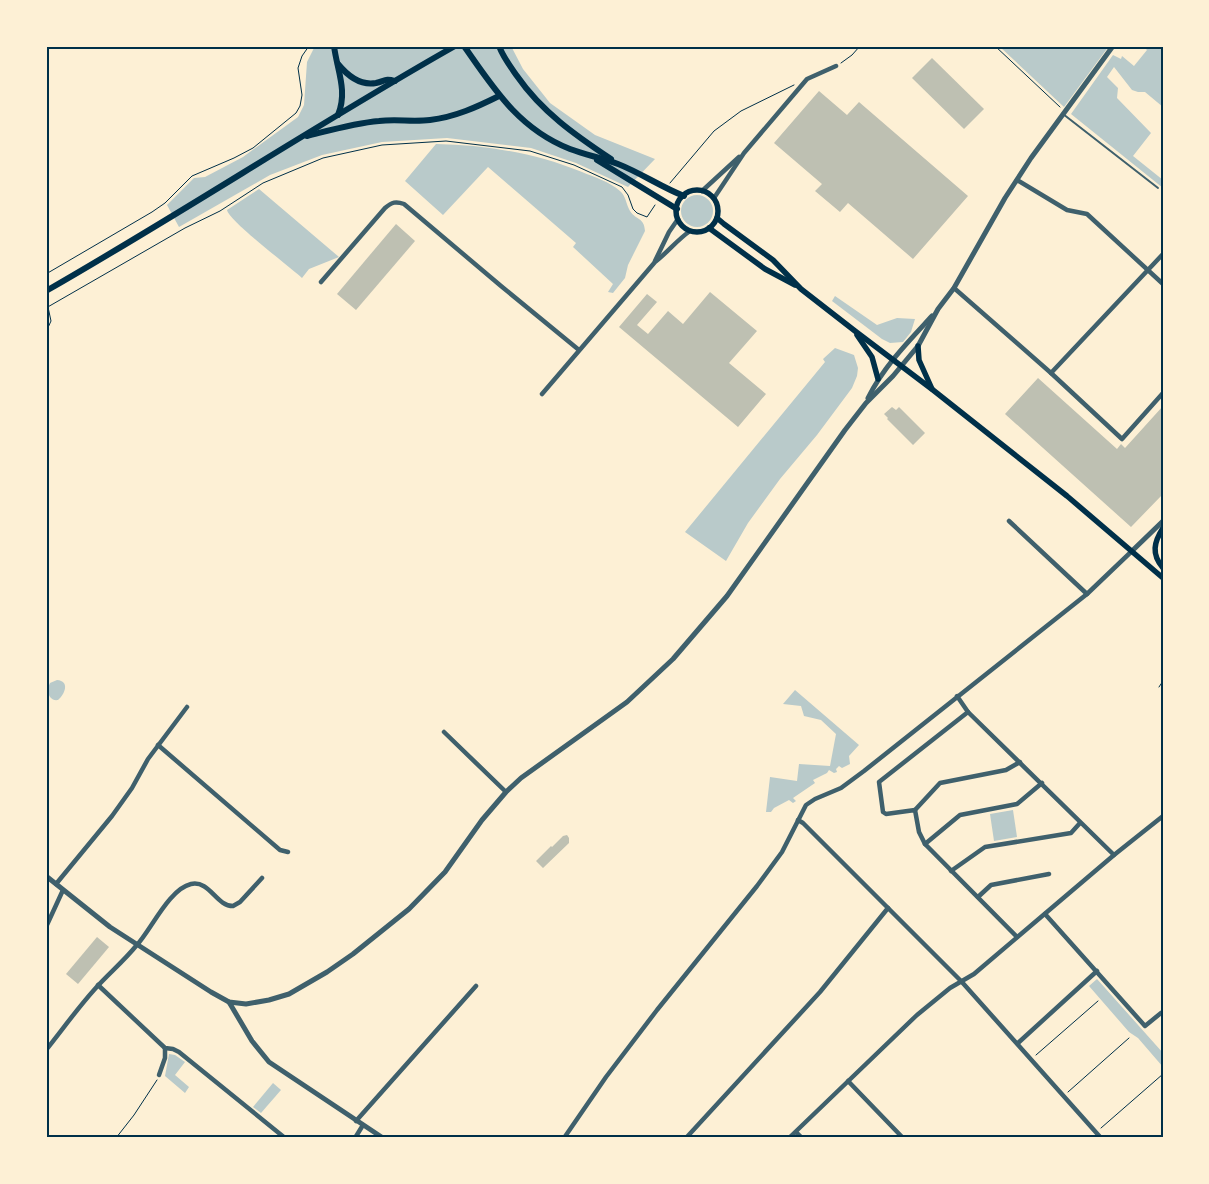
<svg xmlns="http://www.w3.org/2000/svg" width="1209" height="1184" viewBox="0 0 1209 1184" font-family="'Varela Round',sans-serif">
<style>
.green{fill:#b9caca}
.building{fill:#bec0b2}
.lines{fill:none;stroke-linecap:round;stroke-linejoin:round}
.path{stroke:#003049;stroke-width:1}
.service{stroke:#3f606c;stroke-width:2}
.minor{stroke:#3f606c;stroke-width:4.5}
.tertiary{stroke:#3f606c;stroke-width:5}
.secondary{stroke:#003049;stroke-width:5.5}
.primary{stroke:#003049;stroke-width:6}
.neatline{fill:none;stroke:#003049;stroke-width:2}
</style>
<rect width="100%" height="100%" fill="#fdf0d5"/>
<g class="green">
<polygon points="315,46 511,46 523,69 550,103 595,135 655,159 628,187 576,163 531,148 447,138 382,142 322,155 270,175 179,227 167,205 194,178 205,177 243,157 298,117 304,105 307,62"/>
<polygon points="999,46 1109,46 1064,107"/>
<polygon points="1143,46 1163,46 1163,107 1145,92 1138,92 1132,90 1114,67 1107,77 1118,88 1117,98 1151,133 1133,156 1163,180 1163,188 1071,114 1113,55 1121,59 1122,56 1134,66 1147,50"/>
<path d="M436,144c51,1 99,9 146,28 12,5 28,10 38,19 6,5 6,13 10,20 7,10 14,6 15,20l-17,34 -3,13 -12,15 -5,-1 5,-8 -40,-37 3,-4 -88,-76 -45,48 -38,-34z"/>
<path d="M259,189l80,68 -30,12 -7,9c-13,-12 -73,-57 -75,-68z"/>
<circle cx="697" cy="211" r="16"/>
<polygon points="835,296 877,325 897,318 915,319 911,332 903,342 890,343 882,339 832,301"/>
<polygon points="835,348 854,355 858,368 857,376 852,388 817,435 780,479 748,523 726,561 685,532 825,362 823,359"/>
<path d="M57,680c13,1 8,14 1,20 -6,1 -9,-3 -11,-10l3,-7z"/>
<polygon points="795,690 859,745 849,756 850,764 842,768 839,766 836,769 837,772 834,773 829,770 827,773 813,780 815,783 793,798 796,801 793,803 789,800 774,808 771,812 766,812 770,777 797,781 799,764 830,766 836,734 821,720 804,716 801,706 783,704"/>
<polygon points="1013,810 1017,837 994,841 990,814"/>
<polygon points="1097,979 1163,1053 1163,1067 1138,1038 1129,1032 1089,986"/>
<polygon points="169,1054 175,1055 185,1062 175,1075 189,1087 185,1093 165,1076"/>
<polygon points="273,1083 281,1090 261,1113 253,1107"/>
</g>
<g class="building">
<polygon points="932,58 984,109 964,129 912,78"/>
<polygon points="819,91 847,115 859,102 968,196 913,259 848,203 840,212 815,191 822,184 774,143"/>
<polygon points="396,224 415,241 356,310 337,294"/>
<polygon points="710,292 757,331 729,363 766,394 738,427 619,327 647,294 657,302 637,325 648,334 668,311 683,324"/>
<polygon points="1038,378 1117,449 1121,444 1125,448 1163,406 1163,494 1131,527 1005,414"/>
<polygon points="892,407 896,410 899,407 925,433 913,445 887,419 888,418 884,414"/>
<polygon points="567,835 569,838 569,843 543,868 536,861 551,846 552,847 563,836"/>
<polygon points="97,937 109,947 78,984 66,974"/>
</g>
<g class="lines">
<g class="path">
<polyline points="995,46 1060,107"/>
<polyline points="841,63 852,55 860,46"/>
<polyline points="670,183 714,131 741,111 794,85"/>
<polyline points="46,274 152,212 165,203 192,176 234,158 253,148 296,113 300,106 302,95 298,68 302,56 309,46"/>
<polyline points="46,308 185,228 220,211 263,183 323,158 382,145 446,141 530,151 574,165 622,187 628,195 633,209 637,213 647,217 655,205"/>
<polyline points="46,312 48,308"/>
<polyline points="46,332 51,321 48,307"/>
<polyline points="1159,687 1163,681"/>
<polyline points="1036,1055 1098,1001"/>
<polyline points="1068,1092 1129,1038"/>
<polyline points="1101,1128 1163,1074"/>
<polyline points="116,1138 134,1115 157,1080"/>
<polyline points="1162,1138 1163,1137"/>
</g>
<polyline class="service" points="1063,114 1158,188"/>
<g class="minor">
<polyline points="1017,180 1067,210 1087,214 1163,284"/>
<polyline points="702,191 739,157"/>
<polyline points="714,198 744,153 807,79 836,66"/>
<polyline points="655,261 669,232 678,219"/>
<path d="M321,282l64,-74c7,-6 11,-7 19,-4l97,82 78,64"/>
<polyline points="954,288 1051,373 1122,439 1163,393"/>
<polyline points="1051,373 1163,254"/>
<path d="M542,394l113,-132c13,-10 22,-22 35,-31"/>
<polyline points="1009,521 1087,594"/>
<polyline points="957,696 968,712 1114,855"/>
<polyline points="968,712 879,782 883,812 886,814 915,810 919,832 925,844 1017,937"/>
<polyline points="444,732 506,792"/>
<polyline points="158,745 280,850 288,852"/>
<polyline points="915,810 940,783 1006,770 1020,762"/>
<polyline points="798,820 803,823 961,981 1101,1138"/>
<polyline points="925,844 960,815 1017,804 1042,783"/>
<polyline points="951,871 985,847 1071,833 1080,823"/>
<polyline points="56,884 112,816 132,788 148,759 187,707"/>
<polyline points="978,897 991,885 1049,874"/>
<polyline points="1045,914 1145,1026 1161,1013"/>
<polyline points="46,927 63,890"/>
<polyline points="98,985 165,1048 173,1049 179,1052 285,1138"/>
<polyline points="1018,1043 1097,971"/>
<path d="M46,1050c16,-20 31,-41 48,-60 13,-15 29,-28 42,-44 15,-16 33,-57 55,-62 19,-4 25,22 42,22l7,-4 22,-24"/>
<polyline points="159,1075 165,1058 165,1048"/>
<polyline points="848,1081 903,1138"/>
<polyline points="356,1121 476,986"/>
<polyline points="796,1132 802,1138"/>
<polyline points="355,1138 363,1125"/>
<polyline points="564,1138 606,1077 657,1010 757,886 782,852 806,805 815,799 841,788 864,771 1087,594 1132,551"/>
<polyline points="686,1138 820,992 888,908"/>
<polyline points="789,1138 917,1015 950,988 974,974 1114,855 1163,816"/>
</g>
<g class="tertiary">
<path d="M868,398c16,-32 40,-56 64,-82"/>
<polyline points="1132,551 1163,521"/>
<polyline points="46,876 110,927 211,992 229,1002 246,1004 269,1000 289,994 327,972 353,954 409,909 445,872 482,820 506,792 521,778 627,702 673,659 727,596 845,430 866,403 893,376 918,346 938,309 954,288 1005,198 1031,158 1113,46"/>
<polyline points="229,1002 252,1041 269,1062 383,1138"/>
</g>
<g class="secondary">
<circle cx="697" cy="211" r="21"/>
<polyline points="717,218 724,224 773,260 801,289 855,331 933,390 1067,496 1163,578"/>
<polyline points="709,228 765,269 795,285"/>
<polyline points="857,335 872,357 878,379"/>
<polyline points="918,346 919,360 932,389"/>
<path d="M1163,528c-9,14 -12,26 0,40"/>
</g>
<g class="primary">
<path d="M334,46c3,24 14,45 4,69"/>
<path d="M464,46c30,43 55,83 106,103 16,6 32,9 48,15 23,9 43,23 66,32"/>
<path d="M499,46c4,11 11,20 18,30 25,36 58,59 94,83"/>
<path d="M338,64c9,11 22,22 38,19 9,-2 9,-5 19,-2"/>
<path d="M307,136c24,-6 48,-13 72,-15 17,-2 34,1 51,-1 25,-3 47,-13 69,-24"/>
<polyline points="597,160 677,209"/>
<path d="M46,291c138,-79 271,-167 409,-245"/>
</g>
</g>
<rect width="1209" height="1184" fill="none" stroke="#fdf0d5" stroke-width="95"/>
<rect x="48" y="48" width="1114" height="1088" class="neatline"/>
</svg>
